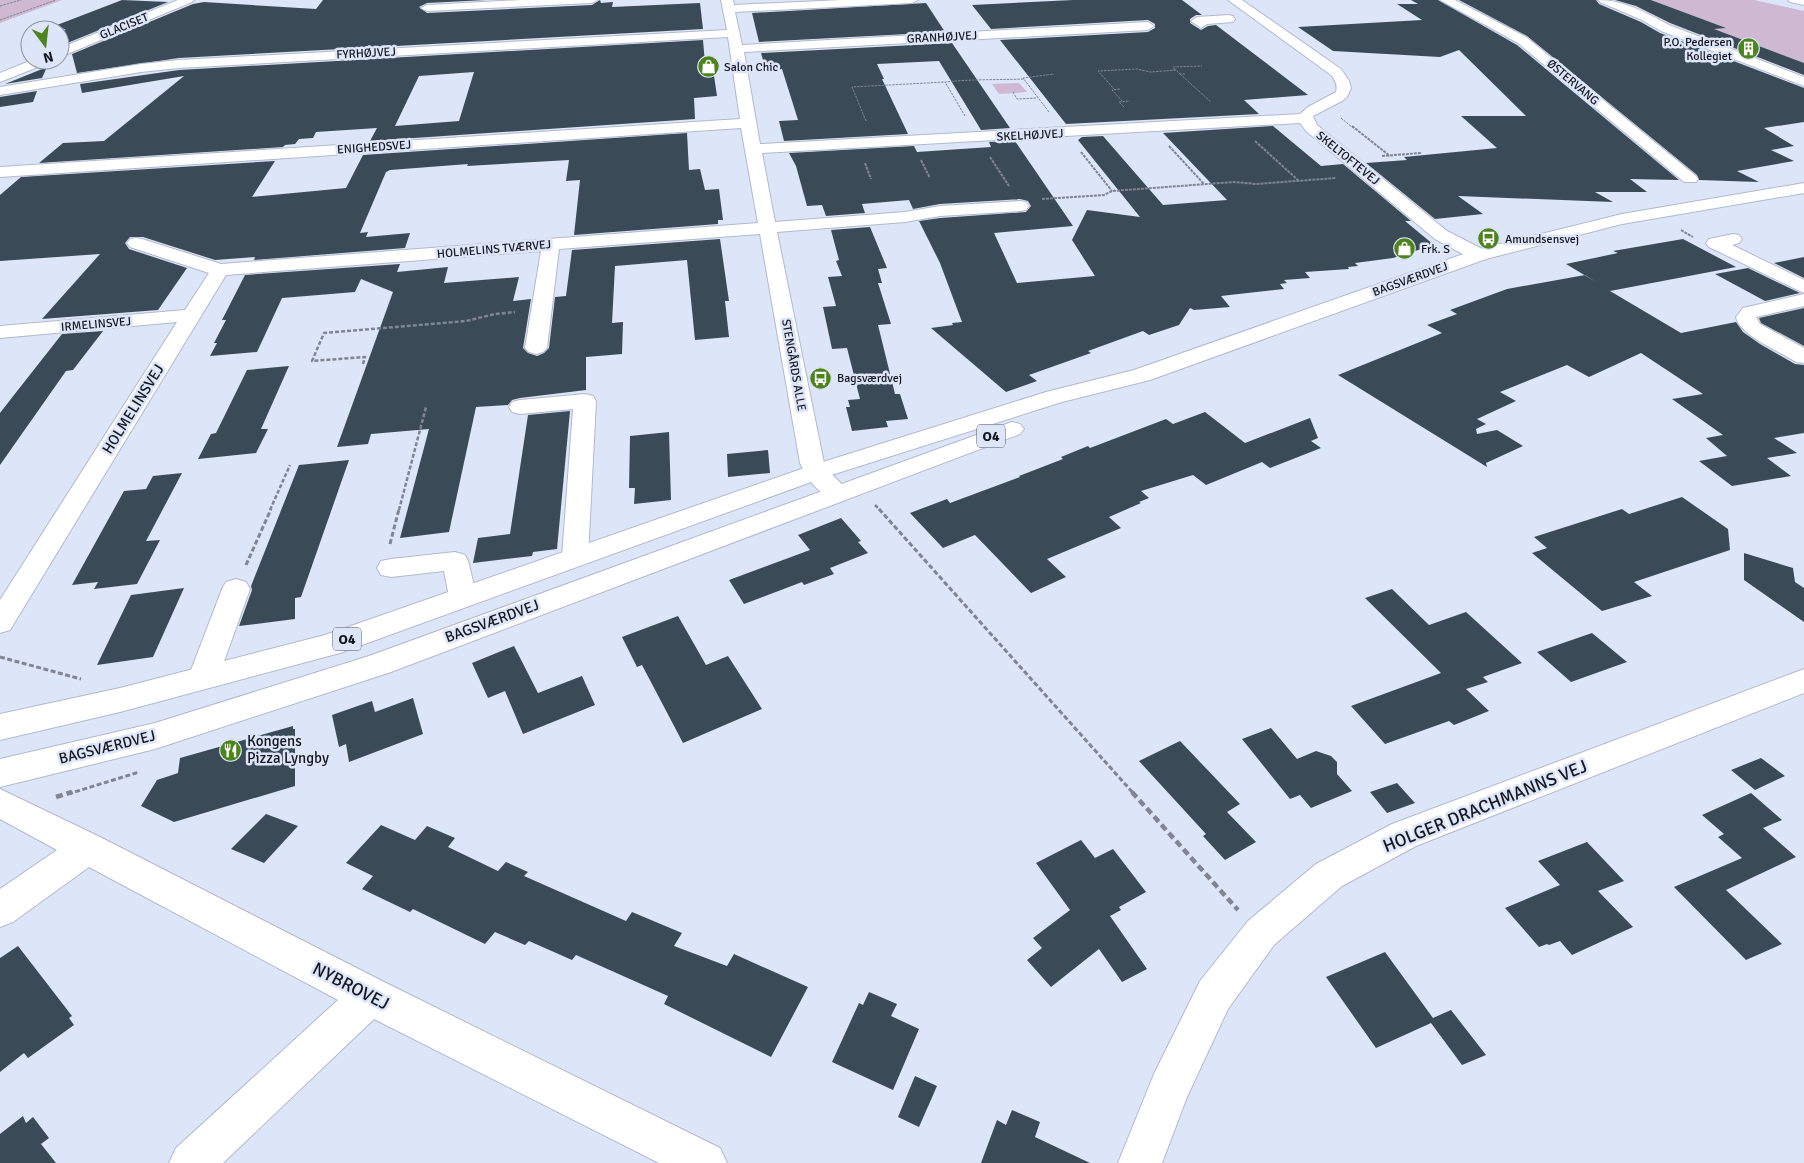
<svg xmlns="http://www.w3.org/2000/svg" width="1804" height="1163" viewBox="0 0 1804 1163" font-family="Signika,sans-serif">
<style>
.green{fill:#ceb8d2}
.building{fill:#3a4b57;fill-rule:evenodd}
.lines{fill:none;stroke-linecap:round;stroke-linejoin:round}
.minor-casing{stroke:#b1b9cd;stroke-width:2}
.major-casing{stroke:#b1b9cd;stroke-width:2}
.path-far4{stroke:#808593;stroke-width:1;stroke-dasharray:2.5 1;stroke-linecap:butt}
.path-far3{stroke:#808593;stroke-width:2;stroke-dasharray:3 1;stroke-linecap:butt}
.path-far2{stroke:#808593;stroke-width:2.5;stroke-dasharray:4 2;stroke-linecap:butt}
.path-far1{stroke:#808593;stroke-width:3;stroke-dasharray:5 2.5;stroke-linecap:butt}
.path{stroke:#808593;stroke-width:4.5;stroke-dasharray:7 4;stroke-linecap:butt}
.minor{fill:#fff;fill-rule:evenodd}
.major{fill:#fff;fill-rule:evenodd}
.labels{text-anchor:middle;stroke-width:5;stroke-linejoin:round;paint-order:stroke}
.far-street-label{font-size:12px;fill:#14171e;stroke:#dde5f9}
.far-poi-label{font-size:12px;fill:#14171e;stroke:#dde5f9;text-anchor:start}
.shield{fill:#dde5f9;stroke:#505560;stroke-width:1}
.shield-label{font-size:14px;font-weight:bold;fill:#14171e}
.street-label{font-size:15px;fill:#14171e;stroke:#dde5f9}
.poi-label{font-size:15px;fill:#14171e;stroke:#dde5f9;text-anchor:start}
.near-street-label{font-size:18px;fill:#14171e;stroke:#dde5f9}
</style>
<rect width="100%" height="100%" fill="#dde5f9"/>
<g class="green">
<polygon points="0,0 62,0 0,23"/>
<polygon points="1651,0 1754,0 1804,11 1804,63 1713,29 1725,28"/>
<polygon points="1019,83 1027,92 999,94 992,84"/>
</g>
<g class="building">
<polygon points="122,0 168,2 60,46 60,31 66,30 57,25"/>
<polygon points="323,0 486,0 427,3 419,7 427,13 592,5 600,0 601,3 613,2 612,7 700,3 703,29 179,58 77,73 72,54 193,4 204,2 316,9"/>
<polygon points="1073,0 1182,0 1202,15 1196,15 1190,19 1190,23 1201,30 1208,26 1216,25 1308,95 1244,100 1259,114 1066,124 1000,40 1148,32 1155,28 1155,24 1148,20 991,29 972,5"/>
<polygon points="1411,0 1438,0 1517,45 1679,180 1630,179 1647,192 1595,192 1613,202 1458,196 1483,214 1435,219 1366,163 1407,160 1404,157 1497,148 1461,116 1526,116 1459,50 1440,57 1333,51 1298,27 1422,20 1397,4 1418,4"/>
<polygon points="1459,0 1596,0 1599,4 1641,22 1660,33 1804,88 1804,122 1764,128 1794,146 1771,150 1794,161 1737,171 1759,182 1699,180 1697,175 1527,36"/>
<polygon points="1615,0 1651,0 1726,28 1714,29 1804,63 1804,75 1670,23 1636,6"/>
<polygon points="926,3 945,32 759,42 752,13"/>
<path d="M703,40l2,23 7,-1 5,34 -23,2 1,21 -325,22 7,-13 -61,4 -3,6 -14,1 -4,5 -10,1 -2,2 -244,16 24,-20 41,-2 80,-65 -102,17 -2,-9 99,-14zM474,72l-15,49 -64,5 24,-50z"/>
<polygon points="952,43 1010,128 981,130 939,61 877,64 884,79 882,79 908,134 784,141 779,121 798,120 782,69 777,70 776,66 765,67 761,53"/>
<polygon points="47,67 42,78 5,84"/>
<polygon points="37,91 33,102 0,107 0,97"/>
<polygon points="1273,126 1321,166 1343,164 1411,221 1405,221 1434,245 1393,258 1355,263 1358,266 1348,267 1349,269 1305,272 1310,278 1284,280 1287,283 1280,284 1284,289 1221,296 1230,307 1194,310 1190,308 1179,325 1149,335 1143,331 1088,351 1091,353 1029,375 1037,381 1006,392 931,328 953,325 952,323 962,322 940,263 919,221 940,218 1026,212 1031,206 1028,201 1020,199 940,204 913,209 909,200 862,204 865,213 826,216 822,205 807,206 796,166 789,153 914,146 917,152 991,147 989,142 1015,141 1073,226 994,233 1017,283 1095,276 1072,240 1087,210 1140,217 1078,140 1082,137 1103,136 1163,205 1227,200 1163,133"/>
<polygon points="687,133 689,170 700,169 705,190 719,189 723,220 718,220 718,224 574,235 580,180 566,181 569,160 467,166 468,164 390,170 386,172 360,233 368,232 366,237 410,233 405,248 254,260 255,257 215,260 143,237 130,237 125,243 129,249 187,268 158,310 42,319 100,254 0,261 0,195 21,177 275,161 252,197 346,188 363,155"/>
<polygon points="870,227 887,268 878,269 882,283 878,283 891,324 878,325 895,394 900,394 908,419 886,421 888,427 852,431 846,407 850,407 848,400 860,399 847,348 832,349 823,307 836,306 828,277 842,276 836,261 839,260 831,230"/>
<polygon points="720,239 729,301 725,301 729,337 695,340 687,260 615,266 612,323 623,322 622,354 586,357 586,390 520,398 512,400 508,405 476,407 449,532 400,538 429,429 371,434 368,444 337,447 393,292 361,279 355,292 282,298 257,352 210,356 217,343 214,343 226,320 222,320 245,275 400,264 397,272 448,267 444,283 519,277 513,301 531,299 523,348 528,353 537,356 544,353 549,348 555,297 566,296 572,250"/>
<polygon points="1683,239 1736,267 1610,291 1681,333 1736,322 1743,332 1760,344 1795,364 1804,365 1804,433 1774,438 1797,453 1767,458 1791,476 1732,486 1699,461 1727,456 1706,438 1723,435 1672,399 1703,394 1641,353 1589,377 1567,365 1500,392 1516,401 1477,419 1486,424 1476,429 1477,434 1497,430 1523,446 1486,463 1487,467 1338,375 1442,333 1427,325 1457,314 1450,310 1507,289 1585,275 1596,282 1566,264 1618,253 1613,251"/>
<polygon points="1804,257 1804,278 1774,263"/>
<polygon points="1748,268 1800,293 1765,301 1715,274"/>
<polygon points="1804,308 1804,346 1761,323 1759,318"/>
<polygon points="103,331 73,370 66,371 0,465 0,413 14,395 62,334"/>
<polygon points="289,366 261,429 268,429 256,453 198,459 211,434 216,433 247,370"/>
<polygon points="570,411 557,549 533,552 532,556 473,563 478,538 510,534 528,415"/>
<polygon points="1205,412 1245,443 1310,418 1318,438 1311,441 1321,448 1270,468 1262,462 1206,485 1193,475 1141,491 1149,498 1139,502 1141,503 1109,517 1121,528 1047,559 1066,577 1031,593 975,535 943,548 910,513 947,499 950,503 1020,477 1019,476 1063,459 1061,457 1088,446 1090,448 1166,419 1173,424"/>
<polygon points="669,432 671,500 634,504 635,488 629,488 630,436"/>
<polygon points="768,450 770,473 728,477 727,454"/>
<polygon points="349,460 301,597 295,598 295,619 239,626 252,590 251,586 299,465"/>
<polygon points="182,473 146,541 160,540 137,584 94,589 98,582 72,585 124,491 146,489 153,476"/>
<polygon points="1682,497 1728,529 1730,550 1634,582 1652,596 1602,611 1532,553 1547,548 1534,537 1622,509 1629,514"/>
<polygon points="841,518 861,541 858,542 868,553 830,568 834,574 804,585 802,582 744,604 729,580 810,550 798,535"/>
<polygon points="1744,553 1793,568 1795,582 1804,588 1804,622 1744,580"/>
<polygon points="184,588 153,657 97,665 131,595"/>
<polygon points="1392,589 1429,625 1466,612 1522,663 1483,677 1488,682 1466,689 1489,711 1454,725 1449,721 1385,744 1351,706 1441,673 1365,598"/>
<polygon points="678,616 706,665 728,656 762,709 683,743 642,665 637,667 622,637"/>
<polygon points="1592,633 1627,662 1571,682 1537,652"/>
<polygon points="514,646 538,693 582,676 595,705 523,734 505,691 488,698 472,663"/>
<polygon points="413,698 423,734 349,762 346,744 339,747 332,715 372,701 375,712"/>
<polygon points="293,726 293,729 295,729 295,786 174,822 141,806 157,780 178,773 180,758"/>
<polygon points="1271,728 1297,759 1316,751 1331,756 1337,762 1337,774 1352,791 1311,808 1300,795 1290,799 1242,739"/>
<polygon points="1180,741 1240,804 1227,812 1256,842 1225,860 1203,836 1206,834 1139,761"/>
<polygon points="1761,758 1785,776 1755,790 1731,770"/>
<polygon points="1397,783 1415,803 1387,813 1370,792"/>
<polygon points="1751,793 1782,820 1763,828 1796,857 1726,890 1782,944 1746,960 1674,887 1742,858 1718,837 1724,834 1702,815"/>
<polygon points="266,814 298,826 264,863 231,849"/>
<polygon points="381,825 415,840 427,826 455,838 448,847 498,871 506,862 528,872 524,876 626,921 632,912 682,933 674,946 727,966 734,954 808,987 771,1057 664,1004 668,996 576,955 572,960 529,941 525,945 495,932 485,944 413,909 410,912 362,889 373,876 346,863"/>
<polygon points="1081,840 1095,858 1113,849 1146,892 1119,907 1121,910 1110,916 1147,969 1122,982 1099,949 1051,987 1027,960 1042,948 1033,938 1070,910 1036,863"/>
<polygon points="1587,842 1624,881 1598,891 1633,927 1572,955 1560,941 1549,945 1547,944 1539,947 1505,908 1560,885 1538,861"/>
<polygon points="18,946 72,1016 69,1018 74,1025 28,1058 24,1053 0,1072 0,958"/>
<polygon points="1385,952 1433,1018 1451,1010 1486,1055 1462,1065 1431,1023 1376,1048 1326,977"/>
<polygon points="869,992 897,1004 891,1016 919,1029 893,1090 832,1062 859,1003 863,1005"/>
<polygon points="915,1076 937,1086 919,1127 898,1117"/>
<polygon points="1012,1110 1040,1122 1035,1137 1090,1163 981,1163 997,1120 1006,1125"/>
<polygon points="23,1116 26,1123 33,1117 49,1138 41,1144 56,1163 0,1163 0,1134"/>
</g>
<g class="lines">
<defs>
<g id="minor">
<polygon points="178,0 194,0 192,2 60,57 60,48"/>
<polygon points="521,0 598,0 592,3 427,11 421,8 427,5"/>
<path d="M721,0h12l1,5 108,-5h76l-6,3 -177,9 7,33 406,-23 6,4 -6,4 -404,22 16,92 540,-30 8,-7 28,-15c2,-7 -1,-12 -5,-17l-103,-75h14l99,69 8,12 2,7 -4,9 -5,4 -29,15 4,9 130,106 39,20 2,4 -2,4 -7,2 -7,-2 -37,-20 -129,-108 -6,-8 -538,30 13,69 130,-10 35,-6 80,-5 6,1 3,4 -3,4 -6,1 -80,5 -35,6 -128,10 47,231 3,6 23,24 -4,6c-21,5 -38,-18 -46,-36l-40,-229 -201,15 -12,99 -4,4 -7,2 -7,-2 -4,-4 16,-97 -315,24 -216,355 -10,3v-33l177,-278 -177,16v-12l185,-16 24,-37 -79,-26 -3,-4 3,-4 6,-1 6,1 79,25 537,-41 -17,-95 -741,49v-10l740,-48 -12,-82 -549,31 -38,4 -141,23v-8l141,-23 38,-4 548,-30z"/>
<polygon points="1440,0 1455,0 1526,37 1696,176 1698,179 1696,182 1684,182 1518,43"/>
<path d="M1598,0c26,0 49,13 71,25l135,52v9l-143,-55 -19,-11 -42,-18z"/>
<polygon points="1788,0 1804,0 1804,5 1790,2"/>
<polygon points="1229,15 1233,16 1235,19 1233,22 1207,24 1201,28 1191,21 1197,17"/>
<polygon points="32,60 50,60 48,63 0,82 0,73"/>
<polygon points="1733,234 1739,235 1742,239 1739,243 1732,245 1804,280 1804,293 1709,247 1706,243 1709,239"/>
<path d="M1804,294v12l-48,11 4,7 44,24v15l-8,-1c-15,-10 -57,-27 -60,-45l7,-9z"/>
<polygon points="585,394 593,396 596,401 588,557 584,563 575,566 566,563 562,557 573,409 520,414 512,412 509,407 512,402 520,400"/>
<polygon points="455,552 465,555 468,561 477,597 473,604 463,607 453,604 449,597 444,571 391,577 381,575 377,568 381,561 391,559"/>
<polygon points="236,579 246,582 250,589 218,678 214,686 203,689 192,686 188,678 222,589 226,582"/>
<polygon points="1804,669 1804,693 1416,846 1342,886 1274,945 1228,1009 1187,1097 1162,1163 1118,1163 1154,1074 1200,981 1248,921 1316,864 1392,824"/>
<polygon points="0,789 100,837 384,982 720,1148 727,1163 659,1163 374,1019 223,1163 169,1163 176,1148 338,1000 89,867 13,922 0,927 0,889 57,850 0,819"/>
</g>
<g id="major">
<polygon points="1804,183 1804,193 1622,224 1486,259 1150,380 1062,402 825,477 340,653 120,712 0,740 0,714 120,688 325,635 807,467 1046,392 1134,370 1472,251 1622,214"/>
<polygon points="1012,422 1020,424 1024,429 1020,434 391,672 155,749 0,787 0,759 155,723 369,656"/>
</g>
</defs>
<use href="#minor" class="minor-casing"/>
<use href="#major" class="major-casing"/>
<g class="path-far4">
<polyline points="0,6 21,0"/>
<polyline points="0,20 56,0"/>
<polyline points="1175,70 1173,67 1202,66"/>
<polyline points="1180,74 1211,102"/>
<polyline points="1120,89 1112,90 1122,101"/>
<polyline points="1115,90 1098,71 1137,69 1150,72 1176,70 1180,74 1185,74"/>
<polyline points="1013,92 1017,99 1037,98"/>
<polyline points="1124,107 1119,102 1130,101"/>
<polyline points="1049,112 1023,78 1054,74"/>
<path d="M965,116l-20,-34c27,-3 52,-2 79,-3"/>
<polyline points="1341,118 1353,128"/>
<polyline points="866,121 852,87 945,82"/>
</g>
<g class="path-far3">
<polyline points="1352,126 1390,156"/>
<polyline points="1255,141 1299,181"/>
<polyline points="1169,146 1204,184"/>
<polyline points="1081,152 1112,191"/>
<polyline points="1382,156 1421,153"/>
<polyline points="990,157 1009,186"/>
<polyline points="921,160 930,178"/>
<polyline points="865,163 871,179"/>
<polyline points="1042,199 1104,195 1112,191 1234,182 1256,184 1336,178"/>
<polyline points="1681,230 1693,237"/>
</g>
<g class="path-far2">
<polyline points="363,364 365,357 312,361 324,333 466,321 495,314 515,312"/>
<polyline points="875,505 880,510"/>
<polyline points="270,510 290,465"/>
<polyline points="399,510 426,407"/>
</g>
<g class="path-far1">
<polyline points="879,509 1134,794"/>
<polyline points="390,544 399,509"/>
<polyline points="246,565 271,509"/>
<polyline points="0,657 81,679"/>
<polyline points="68,794 136,773 135,771"/>
</g>
<g class="path">
<polyline points="1132,792 1238,910"/>
<polyline points="56,797 72,792"/>
</g>
<use href="#minor" class="minor"/>
<use href="#major" class="major"/>
</g>
<defs>
<symbol id="building-disc" viewBox="-11 -11 22 22"><circle r="9.5" fill="#4d841c" stroke="#dde5f9"/><path d="M-4-6H4V6H1V3H-1V6H-4ZM-2.5-4.3h1.7v1.8h-1.7ZM.8-4.3h1.7v1.8H.8ZM-2.5-1h1.7V.8h-1.7ZM.8-1h1.7V.8H.8Z" fill="#fff"/></symbol>
<symbol id="shop-disc" viewBox="-11 -11 22 22"><circle r="9.5" fill="#4d841c" stroke="#dde5f9"/><path d="M-5-2.5h2.3a2.7 3.5 0 0 1 5.4 0H5L5.5 6h-11ZM-1.5-2.5h3a1.5 2.3 0 0 0-3 0Z" fill="#fff"/></symbol>
<symbol id="bus-disc" viewBox="-11 -11 22 22"><circle r="9.5" fill="#4d841c" stroke="#dde5f9"/><path d="M-5-6H5V4H4V6H2V4H-2V6H-4V4H-5ZM-3.5-4V0h7V-4ZM-3.5 1.2v1.5H-2V1.2ZM2 1.2v1.5H3.5V1.2Z" fill="#fff"/></symbol>
<symbol id="restaurant-disc" viewBox="-11 -11 22 22"><circle r="9.5" fill="#4d841c" stroke="#dde5f9"/><path d="M-5-6h1v4h1v-4h1v4h1v-4h1v5L-1.5 .5V6h-2V.5L-5-1ZM5-6V6H3V1.5H1.5Q1.5-4 5-6Z" fill="#fff"/></symbol>
</defs>
<g fill-rule="evenodd">
<use href="#building-disc" x="1736" y="36" width="25" height="25"/>
<use href="#shop-disc" x="696" y="54" width="25" height="25"/>
<use href="#bus-disc" x="1476" y="226" width="25" height="25"/>
<use href="#shop-disc" x="1392" y="236" width="25" height="25"/>
<use href="#bus-disc" x="808" y="366" width="25" height="25"/>
<use href="#restaurant-disc" x="218" y="738" width="25" height="25"/>
</g>
<g class="labels">
<g class="far-street-label">
<text transform="translate(124 26) rotate(-22)" y="4">GLACISET</text>
<text transform="translate(942 37) rotate(-3)" y="4">GRANHØJVEJ</text>
<text transform="translate(366 53) rotate(-3)" y="4">FYRHØJVEJ</text>
<text transform="translate(1573 82) rotate(40)" y="4">ØSTERVANG</text>
<text transform="translate(1030 135) rotate(-3)" y="4">SKELHØJVEJ</text>
<text transform="translate(374 147) rotate(-4)" y="4">ENIGHEDSVEJ</text>
<text transform="translate(1348 158) rotate(39)" y="4">SKELTOFTEVEJ</text>
<text transform="translate(494 249) rotate(-5)" y="4">HOLMELINS TVÆRVEJ</text>
<text transform="translate(1410 279) rotate(-20)" y="4">BAGSVÆRDVEJ</text>
<text transform="translate(96 324) rotate(-5)" y="4">IRMELINSVEJ</text>
<text transform="translate(794 365) rotate(80)" y="4">STENGÅRDS ALLE</text>
</g>
<g class="far-poi-label">
<text x="1732" y="46" text-anchor="end">P.O. Pedersen<tspan x="1732" dy="14">Kollegiet</tspan></text>
<text x="724" y="71">Salon Chic</text>
<text x="1505" y="243">Amundsensvej</text>
<text x="1421" y="253">Frk. S</text>
<text x="837" y="382">Bagsværdvej</text>
</g>
<g class="shield">
<rect x="977" y="424.5" width="28" height="23" rx="4"/>
<rect x="333" y="627.5" width="28" height="23" rx="4"/>
</g>
<g class="shield-label">
<text x="991" y="441">O4</text>
<text x="347" y="644">O4</text>
</g>
<g class="street-label">
<text transform="translate(133 409) rotate(-58)" y="5">HOLMELINSVEJ</text>
<text transform="translate(492 621) rotate(-20)" y="5">BAGSVÆRDVEJ</text>
<text transform="translate(107 747) rotate(-14)" y="5">BAGSVÆRDVEJ</text>
</g>
<g class="poi-label">
<text x="247" y="746">Kongens<tspan x="247" dy="17">Pizza Lyngby</tspan></text>
</g>
<g class="near-street-label">
<text transform="translate(1485 806) rotate(-22)" y="6">HOLGER DRACHMANNS VEJ</text>
<text transform="translate(351 986) rotate(27)" y="6">NYBROVEJ</text>
</g>
</g>
<g transform="translate(45 45) rotate(165)"><circle r="24" fill="#dde5f9" stroke="#8d93a1"/>
<path d="M0-4L9 19L0 12L-9 19Z" fill="#4d841c"/>
<text y="-8" font-size="14" font-weight="bold" text-anchor="middle" fill="#14171e">N</text>
</g>
</svg>
